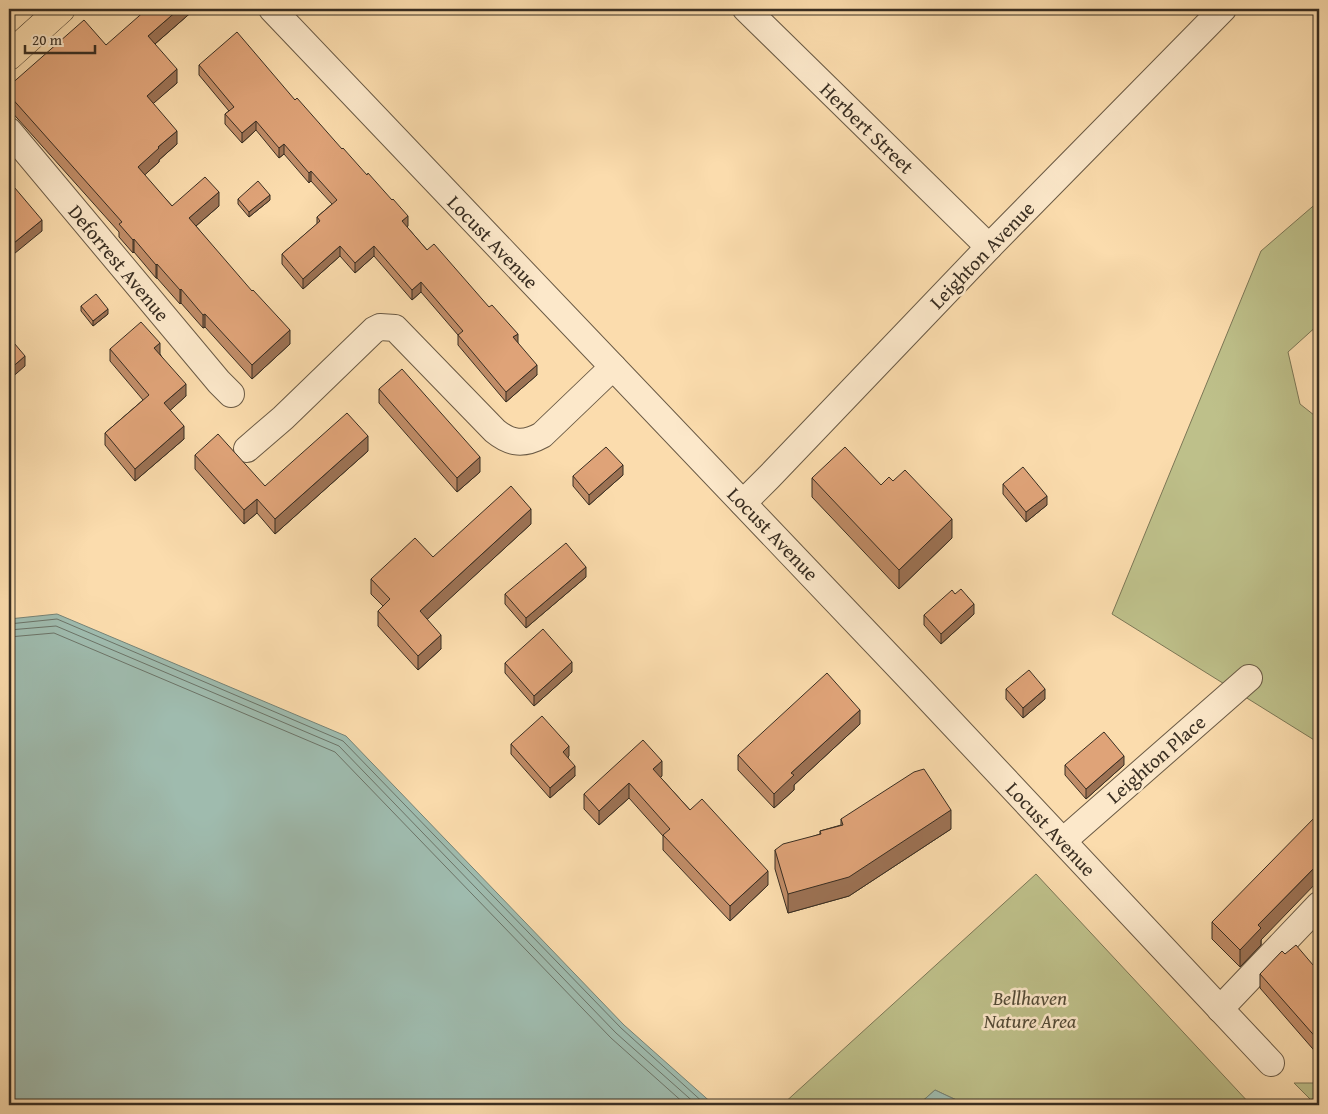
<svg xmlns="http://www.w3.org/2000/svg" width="1328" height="1114" viewBox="0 0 1328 1114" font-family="'Gentium Book Plus',serif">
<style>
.green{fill:#bec08a;stroke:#7c7756}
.water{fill:#9fbbae;stroke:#768376}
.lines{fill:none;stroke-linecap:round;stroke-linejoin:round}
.shore{stroke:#6c7468;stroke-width:1}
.minor-casing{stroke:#6a5a45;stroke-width:28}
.major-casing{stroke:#392e22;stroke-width:29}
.minor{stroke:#fce8ca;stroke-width:26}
.major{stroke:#fbdcad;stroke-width:28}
.wall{fill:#c08c67;stroke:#392e22}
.shaded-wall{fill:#9c7254;stroke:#392e22}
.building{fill:#dfa378;stroke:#392e22}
.labels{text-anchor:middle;stroke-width:5;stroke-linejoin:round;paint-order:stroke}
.street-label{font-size:20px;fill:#392e22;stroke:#fce8ca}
.park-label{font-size:20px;font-style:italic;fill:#544b37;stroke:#fce8ca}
</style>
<rect width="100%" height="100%" fill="#fbdcad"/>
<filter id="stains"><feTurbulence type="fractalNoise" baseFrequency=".004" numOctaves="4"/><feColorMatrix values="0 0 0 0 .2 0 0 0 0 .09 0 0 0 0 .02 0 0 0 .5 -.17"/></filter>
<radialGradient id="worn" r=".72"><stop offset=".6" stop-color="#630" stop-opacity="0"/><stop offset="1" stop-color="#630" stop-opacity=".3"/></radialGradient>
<g class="green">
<polygon points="1319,201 1319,324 1288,352 1300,404 1319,419 1319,743 1112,614 1261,251"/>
<polygon points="1036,874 1251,1105 967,1105 935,1090 918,1105 782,1105"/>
<polygon points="1294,1083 1319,1083 1319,1105 1316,1105"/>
</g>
<g class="water">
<polygon points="57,614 346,736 624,1025 714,1105 9,1105 9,619"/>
<polygon points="935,1090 967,1105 918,1105"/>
</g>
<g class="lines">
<g class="shore">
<polyline points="9,624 57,619 343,741 621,1028 706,1105"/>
<polyline points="9,630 56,626 339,746 616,1033 697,1105"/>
<polyline points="9,637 54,633 335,752 611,1038 686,1105"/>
</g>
<defs>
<g id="minor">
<polyline points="272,9 917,686 1271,1063"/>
<polyline points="746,9 989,247"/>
<polyline points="9,131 219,382 231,394"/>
<path d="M247,449l36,-31 91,-88 6,-3 15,1 100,103c16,13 29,14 47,4l71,-68"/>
<polyline points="743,503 769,477 989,247 1223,9"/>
<polyline points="1063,841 1249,678"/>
<polyline points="1220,1009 1319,905"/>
</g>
<polyline id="major" points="9,56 61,9"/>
</defs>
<use href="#minor" class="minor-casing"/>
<use href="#major" class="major-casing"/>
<use href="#minor" class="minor"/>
<use href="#major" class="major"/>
</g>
<g class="wall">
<polygon points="195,9 155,44 177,83 153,103 177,144 159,160 159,162 144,175 172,206 219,206 196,226 290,344 252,379 205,327 203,328 181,303 180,304 157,278 156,278 134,252 133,253 119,237 119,232 9,109 9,86 106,45"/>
<polygon points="199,65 295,100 408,226 407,227 427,250 518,343 537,375 506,402 458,345 458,335 421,292 412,300 374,256 355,273 340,256 303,289 282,264 282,254 317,224 317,217 332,204 311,181 309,183 284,154 279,158 256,130 242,143 225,124 225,114 229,111 199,75"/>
<polygon points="238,199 270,200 249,217 238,204"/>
<polygon points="81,306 108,314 93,326 81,311"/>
<polygon points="110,349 160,354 186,396 170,410 184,439 135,481 105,445 105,433 143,400 110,361"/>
<polygon points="379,389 480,472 457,492 379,403"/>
<polygon points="368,451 275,534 257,513 244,524 195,469 195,455 265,486"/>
<polygon points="623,475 589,505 573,486 573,476"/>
<polygon points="812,478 881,485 952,538 899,589 812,497"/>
<polygon points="1003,484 1047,505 1026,522 1003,494"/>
<polygon points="531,524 427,619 441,649 418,670 378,626 378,611 383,606 371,594 371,579"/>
<polygon points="586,577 526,628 505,604 505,594"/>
<polygon points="955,594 974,614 941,644 924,625 924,615"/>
<polygon points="505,663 572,672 534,706 505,673"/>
<polygon points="1006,689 1045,699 1023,718 1006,699"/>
<polygon points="860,724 794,785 794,790 774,808 738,770 738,755"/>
<polygon points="511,744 569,756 568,757 575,776 550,798 511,754"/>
<polygon points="1065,765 1124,765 1086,799 1065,775"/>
<polygon points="662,776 660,777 690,810 768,885 730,921 663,850 663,836 629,798 599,825 584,809 584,794"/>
<polygon points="841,819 951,829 849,896 788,913 775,869 775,850 820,834 820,831 841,825"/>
<polygon points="1212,922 1261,940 1261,945 1240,967 1212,939"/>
<polygon points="1285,954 1319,972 1319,1056 1260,988 1260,974"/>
</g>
<g class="shaded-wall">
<polygon points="179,9 195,9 148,50 148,36"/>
<polygon points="177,69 177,83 147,109 147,96"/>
<polygon points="256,121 256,130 242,143 242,133"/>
<polygon points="177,131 177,144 159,160 159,162 138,181 138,167 158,147"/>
<polygon points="284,144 284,154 279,158 279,148"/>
<polygon points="311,171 311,181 309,183 309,173"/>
<polygon points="219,192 219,206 189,232 189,218"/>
<polygon points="270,195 270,200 249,217 249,212"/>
<polygon points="408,216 408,226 402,231 402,221"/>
<polygon points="42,220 42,231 9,258 9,247"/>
<polygon points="134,239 134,252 133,253 133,240"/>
<polygon points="340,246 340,256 303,289 303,279"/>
<polygon points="374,246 374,256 355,273 355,263"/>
<polygon points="157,264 157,278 156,278 156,265"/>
<polygon points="421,282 421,292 412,300 412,290"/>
<polygon points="181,289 181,303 180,304 180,290"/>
<polygon points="108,309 108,314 93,326 93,321"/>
<polygon points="205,314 205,327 203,328 203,315"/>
<polygon points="290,330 290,344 252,379 252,365"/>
<polygon points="518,334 518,344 513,337"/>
<polygon points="160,343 160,356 154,348"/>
<polygon points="25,356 25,366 9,380 9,370"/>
<polygon points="537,365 537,375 506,402 506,392"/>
<polygon points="186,384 186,396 164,416 164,403"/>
<polygon points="184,426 184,439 135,481 135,469"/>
<polygon points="368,436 368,451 275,534 275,519"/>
<polygon points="480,457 480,472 457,492 457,478"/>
<polygon points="623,465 623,475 589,505 589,495"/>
<polygon points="1047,496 1047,505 1026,522 1026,512"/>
<polygon points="257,499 257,513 244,524 244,510"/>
<polygon points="531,509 531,524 420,626 420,611"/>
<polygon points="952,519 952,538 899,589 899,570"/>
<polygon points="586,567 586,577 526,628 526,618"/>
<polygon points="974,604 974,614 941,644 941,634"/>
<polygon points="441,635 441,649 418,670 418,656"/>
<polygon points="572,662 572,672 534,706 534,696"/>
<polygon points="1045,689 1045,699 1023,718 1023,708"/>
<polygon points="860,710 860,724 794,785 794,790 774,808 774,794 791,773"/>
<polygon points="569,746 569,756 563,762 563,752"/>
<polygon points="1124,756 1124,765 1086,799 1086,789"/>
<polygon points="662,761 662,776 653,784 653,769"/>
<polygon points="575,766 575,776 550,798 550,788"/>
<polygon points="629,783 629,798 599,825 599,811"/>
<polygon points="951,810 951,829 849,896 788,913 788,894"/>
<polygon points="1319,863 1319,880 1261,940 1261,945 1240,967 1240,950 1258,925"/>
<polygon points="768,871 768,885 730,921 730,906"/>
</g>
<g class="building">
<polygon points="147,9 179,9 148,36 177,69 147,96 177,131 158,147 159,148 138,167 172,206 205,177 219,192 189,218 252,291 253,290 290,330 252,365 205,314 203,315 181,289 180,290 157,264 156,265 134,239 133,240 119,224 122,222 9,95 9,86 84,20 106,45"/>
<polygon points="237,32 295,100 297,98 342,149 343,148 367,175 368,173 392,200 393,199 408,216 402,221 427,250 434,244 489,307 492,305 518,334 513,337 537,365 506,392 458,335 463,331 421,282 412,290 374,246 355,263 340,246 303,279 282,254 320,221 317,217 337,200 311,171 309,173 284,144 279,148 256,121 242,133 225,114 234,107 199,65"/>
<polygon points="9,181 42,220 9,247"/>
<polygon points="258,181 270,195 249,212 238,199"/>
<polygon points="96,294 108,309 93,321 81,306"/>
<polygon points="141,322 160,343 154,348 186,384 164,403 184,426 135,469 105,433 149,395 110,349"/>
<polygon points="9,337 25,356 9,370"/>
<polygon points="402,369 480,457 457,478 379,389"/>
<polygon points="347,413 368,436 275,519 257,499 244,510 195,455 218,434 265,486"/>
<polygon points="606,447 623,465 589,495 573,476"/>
<polygon points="845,447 881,485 889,477 893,481 905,470 952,519 899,570 812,478"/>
<polygon points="1023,467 1047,496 1026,512 1003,484"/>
<polygon points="511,486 531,509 420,611 441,635 418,656 378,611 390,599 371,579 415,538 433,557"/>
<polygon points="566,543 586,567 526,618 505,594"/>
<polygon points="961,589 974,604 941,634 924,615 952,590 955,594"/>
<polygon points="543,629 572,662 534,696 505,663"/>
<polygon points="1029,670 1045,689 1023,708 1006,689"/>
<polygon points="827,673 860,710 791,773 794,775 774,794 738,755"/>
<polygon points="542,716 569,746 563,752 575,766 550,788 511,744"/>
<polygon points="1104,732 1124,756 1086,789 1065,765"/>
<polygon points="643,740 662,761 653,769 690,810 702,799 768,871 730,906 663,835 670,829 629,783 599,811 584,794"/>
<polygon points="924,769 951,810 849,877 788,894 775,850 783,844 821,834 820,831 843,825 841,819 914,772"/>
<polygon points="1319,813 1319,863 1258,925 1261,928 1240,950 1212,922"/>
<polygon points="1296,945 1319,972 1319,1041 1260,974 1282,951 1285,954"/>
</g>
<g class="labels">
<g class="street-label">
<text transform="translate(867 128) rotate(44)" y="7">Herbert Street</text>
<text transform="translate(493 242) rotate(46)" y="7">Locust Avenue</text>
<text transform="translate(982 255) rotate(-46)" y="7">Leighton Avenue</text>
<text transform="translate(119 263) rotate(50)" y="7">Deforrest Avenue</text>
<text transform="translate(773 534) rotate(46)" y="7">Locust Avenue</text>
<text transform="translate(1156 759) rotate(-41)" y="7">Leighton Place</text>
<text transform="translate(1051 829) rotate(47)" y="7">Locust Avenue</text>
</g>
<g class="park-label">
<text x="1030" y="1005">Bellhaven<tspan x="1030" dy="23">Nature Area</tspan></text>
</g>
</g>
<rect width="1328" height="1114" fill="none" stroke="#fbdcad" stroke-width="30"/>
<rect x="10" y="10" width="1308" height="1094" fill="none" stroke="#392e22" stroke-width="2.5"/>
<rect x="15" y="15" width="1298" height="1084" fill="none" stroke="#392e22"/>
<path d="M25 45v8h70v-8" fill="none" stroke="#392e22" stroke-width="2.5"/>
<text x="32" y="45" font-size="15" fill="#392e22" stroke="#fce8ca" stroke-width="4" paint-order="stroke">20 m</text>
<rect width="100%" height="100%" filter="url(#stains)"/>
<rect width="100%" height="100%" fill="url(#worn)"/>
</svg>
